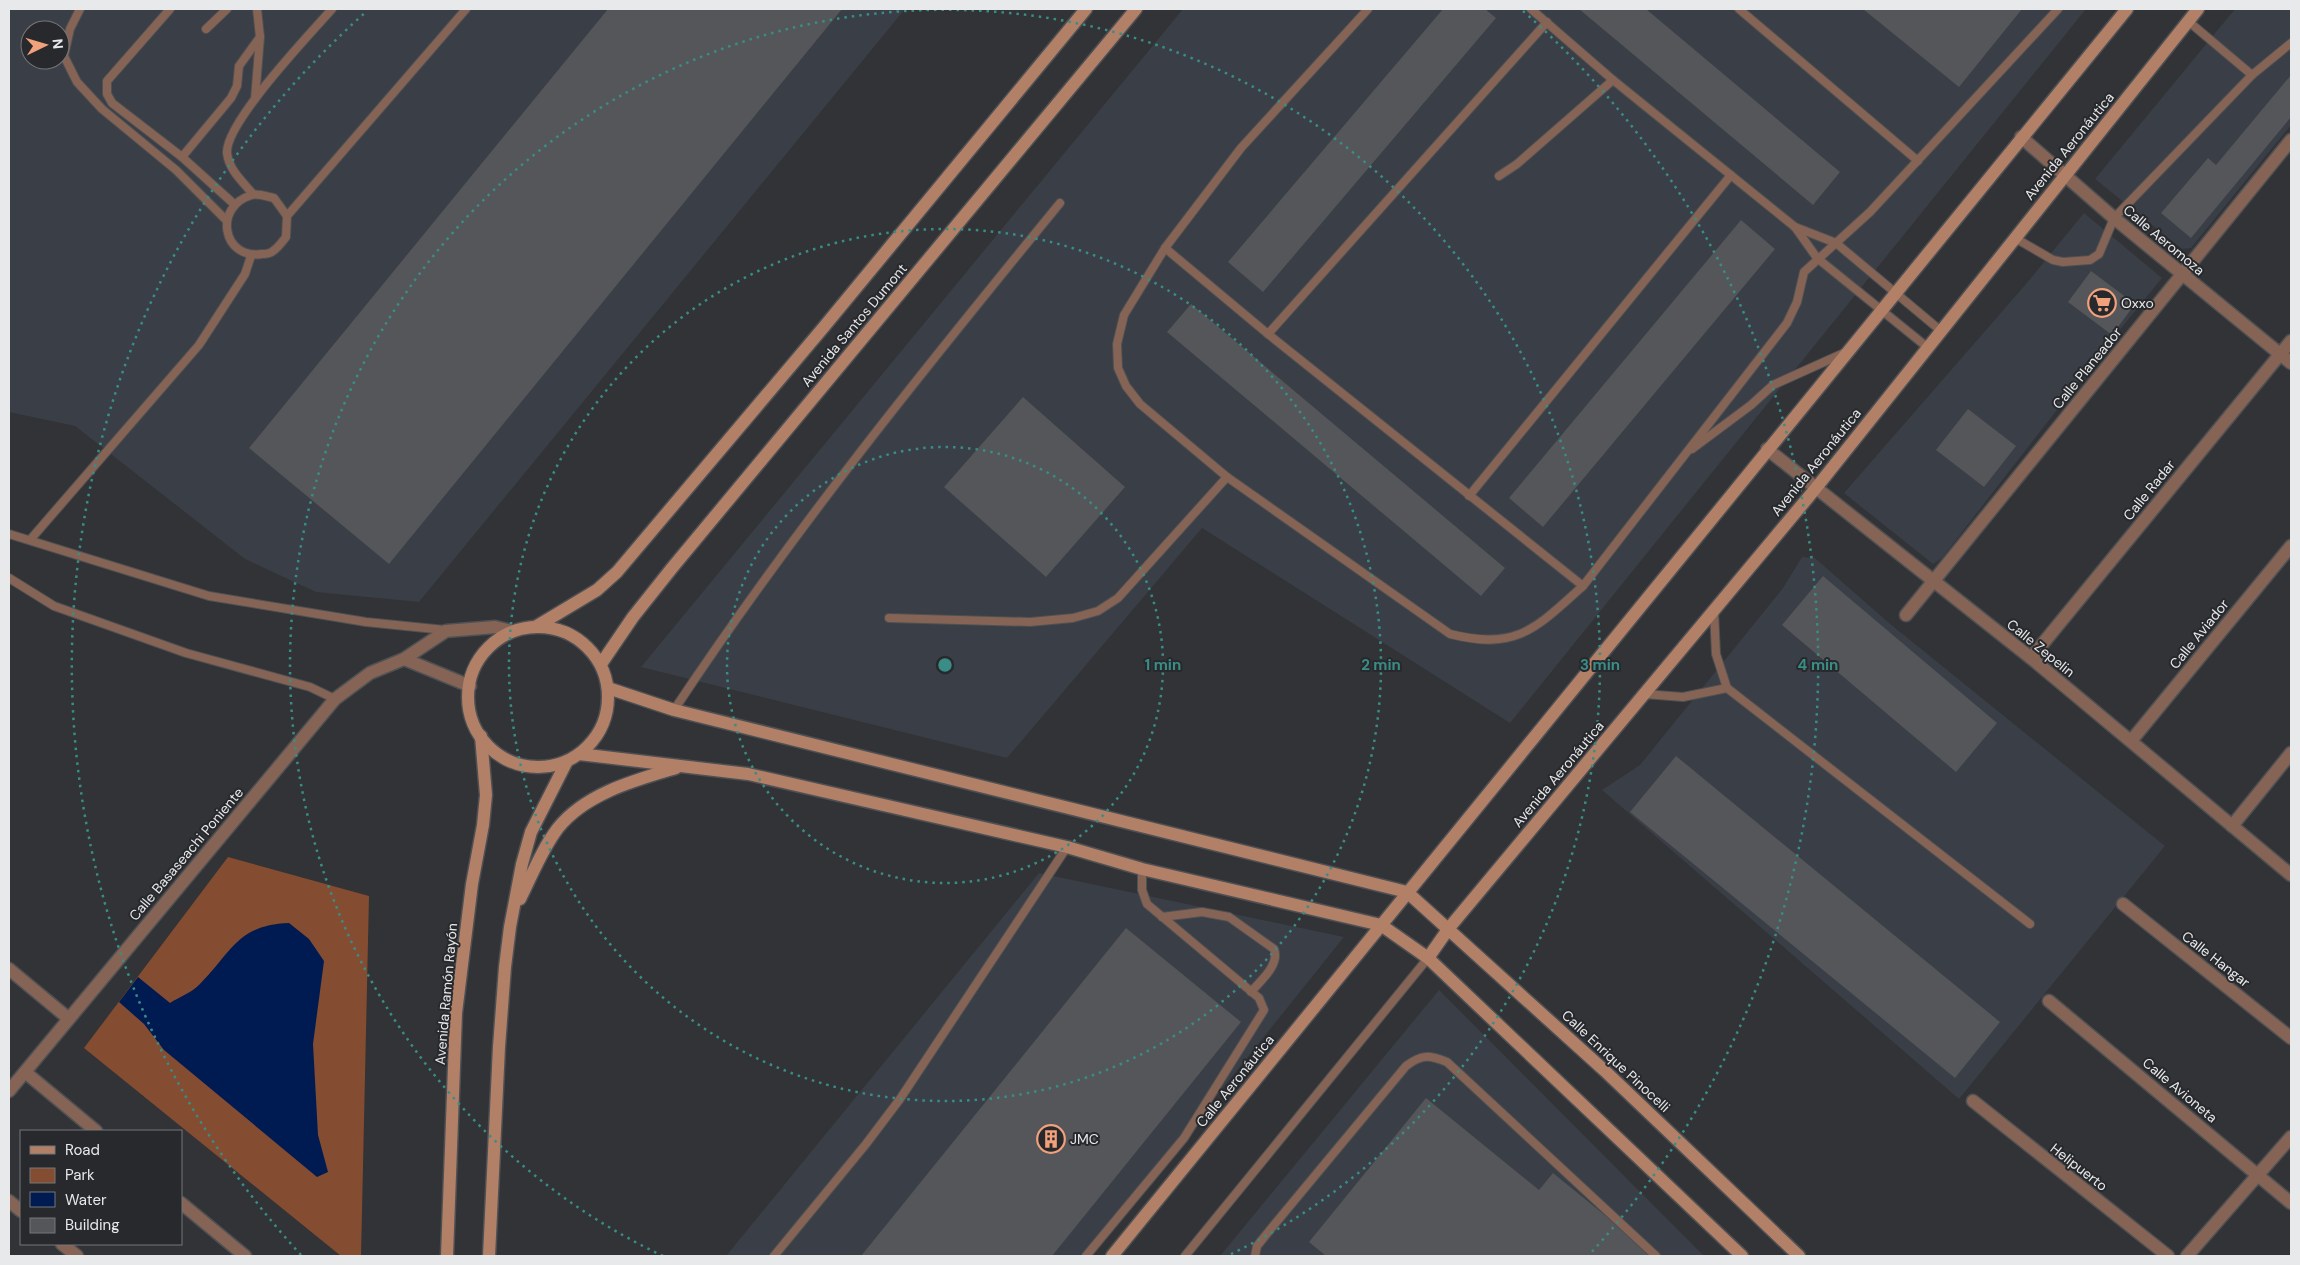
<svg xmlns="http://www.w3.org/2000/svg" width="2300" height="1265" viewBox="0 0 2300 1265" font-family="'DM Sans',sans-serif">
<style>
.built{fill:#3a3e46;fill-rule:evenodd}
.green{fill:#844c31}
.water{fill:#001b51}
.building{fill:#545659}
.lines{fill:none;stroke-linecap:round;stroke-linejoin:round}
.service-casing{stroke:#4e5053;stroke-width:10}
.minor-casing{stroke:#4e5053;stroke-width:15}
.secondary-casing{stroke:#4e5053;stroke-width:15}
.service{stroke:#856455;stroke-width:8}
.minor{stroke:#856455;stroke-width:12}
.secondary{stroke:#b27f67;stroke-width:12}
.ring{fill:none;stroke:#3a8d87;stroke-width:2.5;stroke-dasharray:2.5 5}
.labels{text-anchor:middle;stroke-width:4;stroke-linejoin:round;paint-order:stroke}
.street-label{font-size:14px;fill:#e8e9eb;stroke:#28292c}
.poi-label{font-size:14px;fill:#e8e9eb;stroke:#28292c;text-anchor:start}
.centre{fill:#3a8d87;stroke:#28292c;stroke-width:2.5}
.ring-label{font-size:15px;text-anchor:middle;font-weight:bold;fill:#3a8d87;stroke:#28292c;stroke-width:4;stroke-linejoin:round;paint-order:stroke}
</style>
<rect width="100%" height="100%" fill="#313336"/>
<g class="built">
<path d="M9,9h896l-486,593 -103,-10 -71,-33 -170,-133 -66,-14zM30,30h30v30h-30z"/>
<polygon points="1183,9 2086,9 1510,723 1202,528 1007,758 641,667"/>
<polygon points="2235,9 2291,9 2291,125 2191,248 2182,249 2095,179"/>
<polygon points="2084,213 2162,278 2104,349 1942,558 1933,564 1844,493 2026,284"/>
<polygon points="1802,557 1815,558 1889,623 2165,846 1959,1099 1602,790 1640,765 1783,588"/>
<polygon points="1039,873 1344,937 1088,1256 726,1256"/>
<polygon points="1439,990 1704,1256 1220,1256"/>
</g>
<polygon class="green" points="228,857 369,896 361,1256 341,1256 84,1048"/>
<path class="water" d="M289,923l20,16 15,22 -11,83 5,91 10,37 -11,5 -153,-127 -20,-26 -25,-22 19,-25 32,26c9,-6 23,-11 30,-19 32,-32 37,-59 89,-61z"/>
<g class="building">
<polygon points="608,9 842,9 389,564 249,448"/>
<polygon points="1443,9 1485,9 1496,18 1263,292 1228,262"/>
<polygon points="1579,9 1646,9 1840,172 1813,205"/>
<polygon points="1863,9 2022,9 1959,87"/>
<polygon points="2291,75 2291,117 2191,238 2161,213 2208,158 2216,165"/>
<polygon points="1741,220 1775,249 1543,527 1509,498"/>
<polygon points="2091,271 2135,304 2112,335 2068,302"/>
<polygon points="1191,304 1505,568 1481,596 1167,332"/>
<polygon points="1023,397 1125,487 1046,577 944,487"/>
<polygon points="1968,409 2016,446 1984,487 1936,450"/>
<polygon points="1823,576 1997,723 1956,772 1782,625"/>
<polygon points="1676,756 2000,1022 1955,1078 1630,812"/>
<polygon points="1126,928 1241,1022 1052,1256 861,1256"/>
<polygon points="1426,1098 1539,1190 1553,1173 1655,1256 1326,1256 1309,1242"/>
</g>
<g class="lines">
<defs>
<g id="service">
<polyline points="80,9 70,29 64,56 77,82 102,109 176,170 226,220"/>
<polyline points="170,9 107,81 107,94 112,103 182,157 234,204"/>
<path d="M1368,9l-127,139 -76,100 -41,67 -7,29 1,24 8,18 14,18 87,73 223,157c67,17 86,-6 133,-48l204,-263 10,-21 7,-30 66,-60 188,-203"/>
<polyline points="1531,9 1613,80 1795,227 1817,258 1927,347"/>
<polyline points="1739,9 1918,161"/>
<polyline points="2188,21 2252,75"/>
<polyline points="206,29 227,9"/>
<polyline points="255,99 260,37 257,9"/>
<polyline points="182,157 231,98 237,86 239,66 260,37"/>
<polyline points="1499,176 1517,164 1613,80"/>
<path d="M253,194c-11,-13 -24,-24 -26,-41 -2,-30 83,-119 105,-144"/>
<path d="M287,216l-13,-18c-6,-1 -16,-5 -22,-3 -39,11 -30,65 10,59 4,0 8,0 11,-3 5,-3 9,-9 13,-14l1,-21 179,-207"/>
<polyline points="1795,227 1836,243 1941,331"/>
<polyline points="2015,238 2053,260 2063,262 2090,260 2099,254 2114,218 2252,75 2291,43"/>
<polyline points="1165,248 1268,334 1583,586"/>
<polyline points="1268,334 1547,22"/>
<polyline points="1692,449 1751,405 1773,385 1844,353"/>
<polyline points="1469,496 1731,175"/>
<polyline points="9,534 209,596 366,622 445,630"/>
<polyline points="30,540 199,345 245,274 251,256"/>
<polyline points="9,578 54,606 186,653 310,687 335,699"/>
<polyline points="1714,611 1716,654 1727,688 2030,924"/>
<polyline points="889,618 1030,622 1073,618 1098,611 1118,598 1227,477"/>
<polyline points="1644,694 1683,697 1727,688"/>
<path d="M674,710c118,-178 251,-342 386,-507"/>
<path d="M1162,917l40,-5 27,5 45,32c6,16 -13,31 -23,43"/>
<polyline points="774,1256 866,1144 900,1099 1067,847"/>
<polyline points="1086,1256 1184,1138 1264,1010 1259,998 1147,904 1142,890 1142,869"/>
<polyline points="1185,1256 1428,958"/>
<path d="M1255,1256l2,-10 17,-21 132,-159c16,-12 23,-11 41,-4l209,194"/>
</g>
<g id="minor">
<polyline points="2021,137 2114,218 2291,363"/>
<polyline points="1767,449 2031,658 2291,875"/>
<polyline points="1906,615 2291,140"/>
<polyline points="2031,658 2291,341"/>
<polyline points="404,659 470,686"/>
<polyline points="2131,741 2291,546"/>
<polyline points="2232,826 2291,753"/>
<polyline points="2123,904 2291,1038"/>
<polyline points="9,969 68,1018"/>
<polyline points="2049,1001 2291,1203"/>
<polyline points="25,1072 96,1131"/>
<polyline points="9,1091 335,699 370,673 404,659 446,631 495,627 511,631"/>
<polyline points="1973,1101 2168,1256"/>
<polyline points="9,1201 21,1211"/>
<polyline points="181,1203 245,1256"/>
<polyline points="62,1244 77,1256"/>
<polyline points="2187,1256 2291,1137"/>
</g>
<g id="secondary">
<polyline points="537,626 597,590 617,572 823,328 1086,9"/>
<circle cx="538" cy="697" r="70"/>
<polyline points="601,664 633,617 672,568 1136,9"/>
<polyline points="608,688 674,710 1407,892 1605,1071 1799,1256"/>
<polyline points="579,754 748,774 1067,847 1142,869 1381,925 1428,958 1742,1256"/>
<path d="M520,899c12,-24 22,-50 38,-71 28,-35 78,-48 118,-60"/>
<polyline points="1428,958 1449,928 1816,488 2198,9"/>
<polyline points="447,1256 456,1013 472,884 483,825 486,795 481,736"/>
<polyline points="489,1256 499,1047 505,967 510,927 522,864 531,832 567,761"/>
<polyline points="1112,1256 2127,9"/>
</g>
</defs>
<use href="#service" class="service-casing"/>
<use href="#minor" class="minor-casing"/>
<use href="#secondary" class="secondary-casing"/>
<use href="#service" class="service"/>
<use href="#minor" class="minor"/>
<use href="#secondary" class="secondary"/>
</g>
<g class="ring">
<circle cx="945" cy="665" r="218"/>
<circle cx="945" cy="665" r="436"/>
<path d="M663 1256A655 655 0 1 1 1227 1256"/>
<path d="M301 1255A873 873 0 0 1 367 11M1523 11A873 873 0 0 1 1589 1255"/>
</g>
<defs>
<symbol id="supermarket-ring" viewBox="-11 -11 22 22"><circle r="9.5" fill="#28292c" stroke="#f1a17c" stroke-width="1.5"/><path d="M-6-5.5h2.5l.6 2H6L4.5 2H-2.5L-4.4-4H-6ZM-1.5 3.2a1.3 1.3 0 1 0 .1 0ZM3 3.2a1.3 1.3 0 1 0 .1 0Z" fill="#f1a17c"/></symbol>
<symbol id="building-ring" viewBox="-11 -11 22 22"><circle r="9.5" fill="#28292c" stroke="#f1a17c" stroke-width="1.5"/><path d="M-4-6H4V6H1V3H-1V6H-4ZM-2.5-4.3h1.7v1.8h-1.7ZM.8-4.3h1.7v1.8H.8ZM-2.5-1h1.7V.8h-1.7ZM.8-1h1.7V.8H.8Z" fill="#f1a17c"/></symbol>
</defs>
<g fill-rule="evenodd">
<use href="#supermarket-ring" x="2086" y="287" width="32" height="32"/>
<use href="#building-ring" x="1035" y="1123" width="32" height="32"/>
</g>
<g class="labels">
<g class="street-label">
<text transform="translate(2069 146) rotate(-51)" y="5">Avenida Aeronáutica</text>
<text transform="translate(2164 240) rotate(40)" y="5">Calle Aeromoza</text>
<text transform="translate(854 325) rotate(-50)" y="5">Avenida Santos Dumont</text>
<text transform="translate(2087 368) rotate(-51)" y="5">Calle Planeador</text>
<text transform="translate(1816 462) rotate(-51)" y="5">Avenida Aeronáutica</text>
<text transform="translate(2149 490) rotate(-51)" y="5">Calle Radar</text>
<text transform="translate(2199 634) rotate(-51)" y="5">Calle Aviador</text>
<text transform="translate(2041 648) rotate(39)" y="5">Calle Zepelin</text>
<text transform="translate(1558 774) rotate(-50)" y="5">Avenida Aeronáutica</text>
<text transform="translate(186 854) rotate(-50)" y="5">Calle Basaseachi Poniente</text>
<text transform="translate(2216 959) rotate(38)" y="5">Calle Hangar</text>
<text transform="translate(446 994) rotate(-85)" y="5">Avenida Ramón Rayón</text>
<text transform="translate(1616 1061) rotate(43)" y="5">Calle Enrique Pinocelli</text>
<text transform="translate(1235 1081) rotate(-51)" y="5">Calle Aeronáutica</text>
<text transform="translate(2180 1090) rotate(40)" y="5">Calle Avioneta</text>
<text transform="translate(2079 1167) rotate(38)" y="5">Helipuerto</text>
</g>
<g class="poi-label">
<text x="2121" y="308">Oxxo</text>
<text x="1070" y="1144">JMC</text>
</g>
</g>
<circle cx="945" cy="665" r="8" class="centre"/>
<g class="ring-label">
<text x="1163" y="670">1 min</text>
<text x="1381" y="670">2 min</text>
<text x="1600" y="670">3 min</text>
<text x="1818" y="670">4 min</text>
</g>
<rect width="2300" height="1265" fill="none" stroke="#e8e9eb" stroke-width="20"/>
<rect x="20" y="1130" width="162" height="115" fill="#28292c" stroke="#757678"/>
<rect x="30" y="1146" width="25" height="8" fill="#b27f67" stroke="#757678"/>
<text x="65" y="1155" font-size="15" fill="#e8e9eb">Road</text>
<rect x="30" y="1168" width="25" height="15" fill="#844c31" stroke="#757678"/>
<text x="65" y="1180" font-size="15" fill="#e8e9eb">Park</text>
<rect x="30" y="1192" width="25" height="15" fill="#001b51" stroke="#757678"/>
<text x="65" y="1205" font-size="15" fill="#e8e9eb">Water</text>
<rect x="30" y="1218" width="25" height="15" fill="#545659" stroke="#757678"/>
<text x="65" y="1230" font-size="15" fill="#e8e9eb">Building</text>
<g transform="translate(45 45) rotate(85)"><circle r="24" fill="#28292c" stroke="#757678"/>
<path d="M0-4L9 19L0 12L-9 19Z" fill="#f1a17c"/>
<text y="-8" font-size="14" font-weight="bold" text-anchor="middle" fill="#e8e9eb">N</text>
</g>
</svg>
